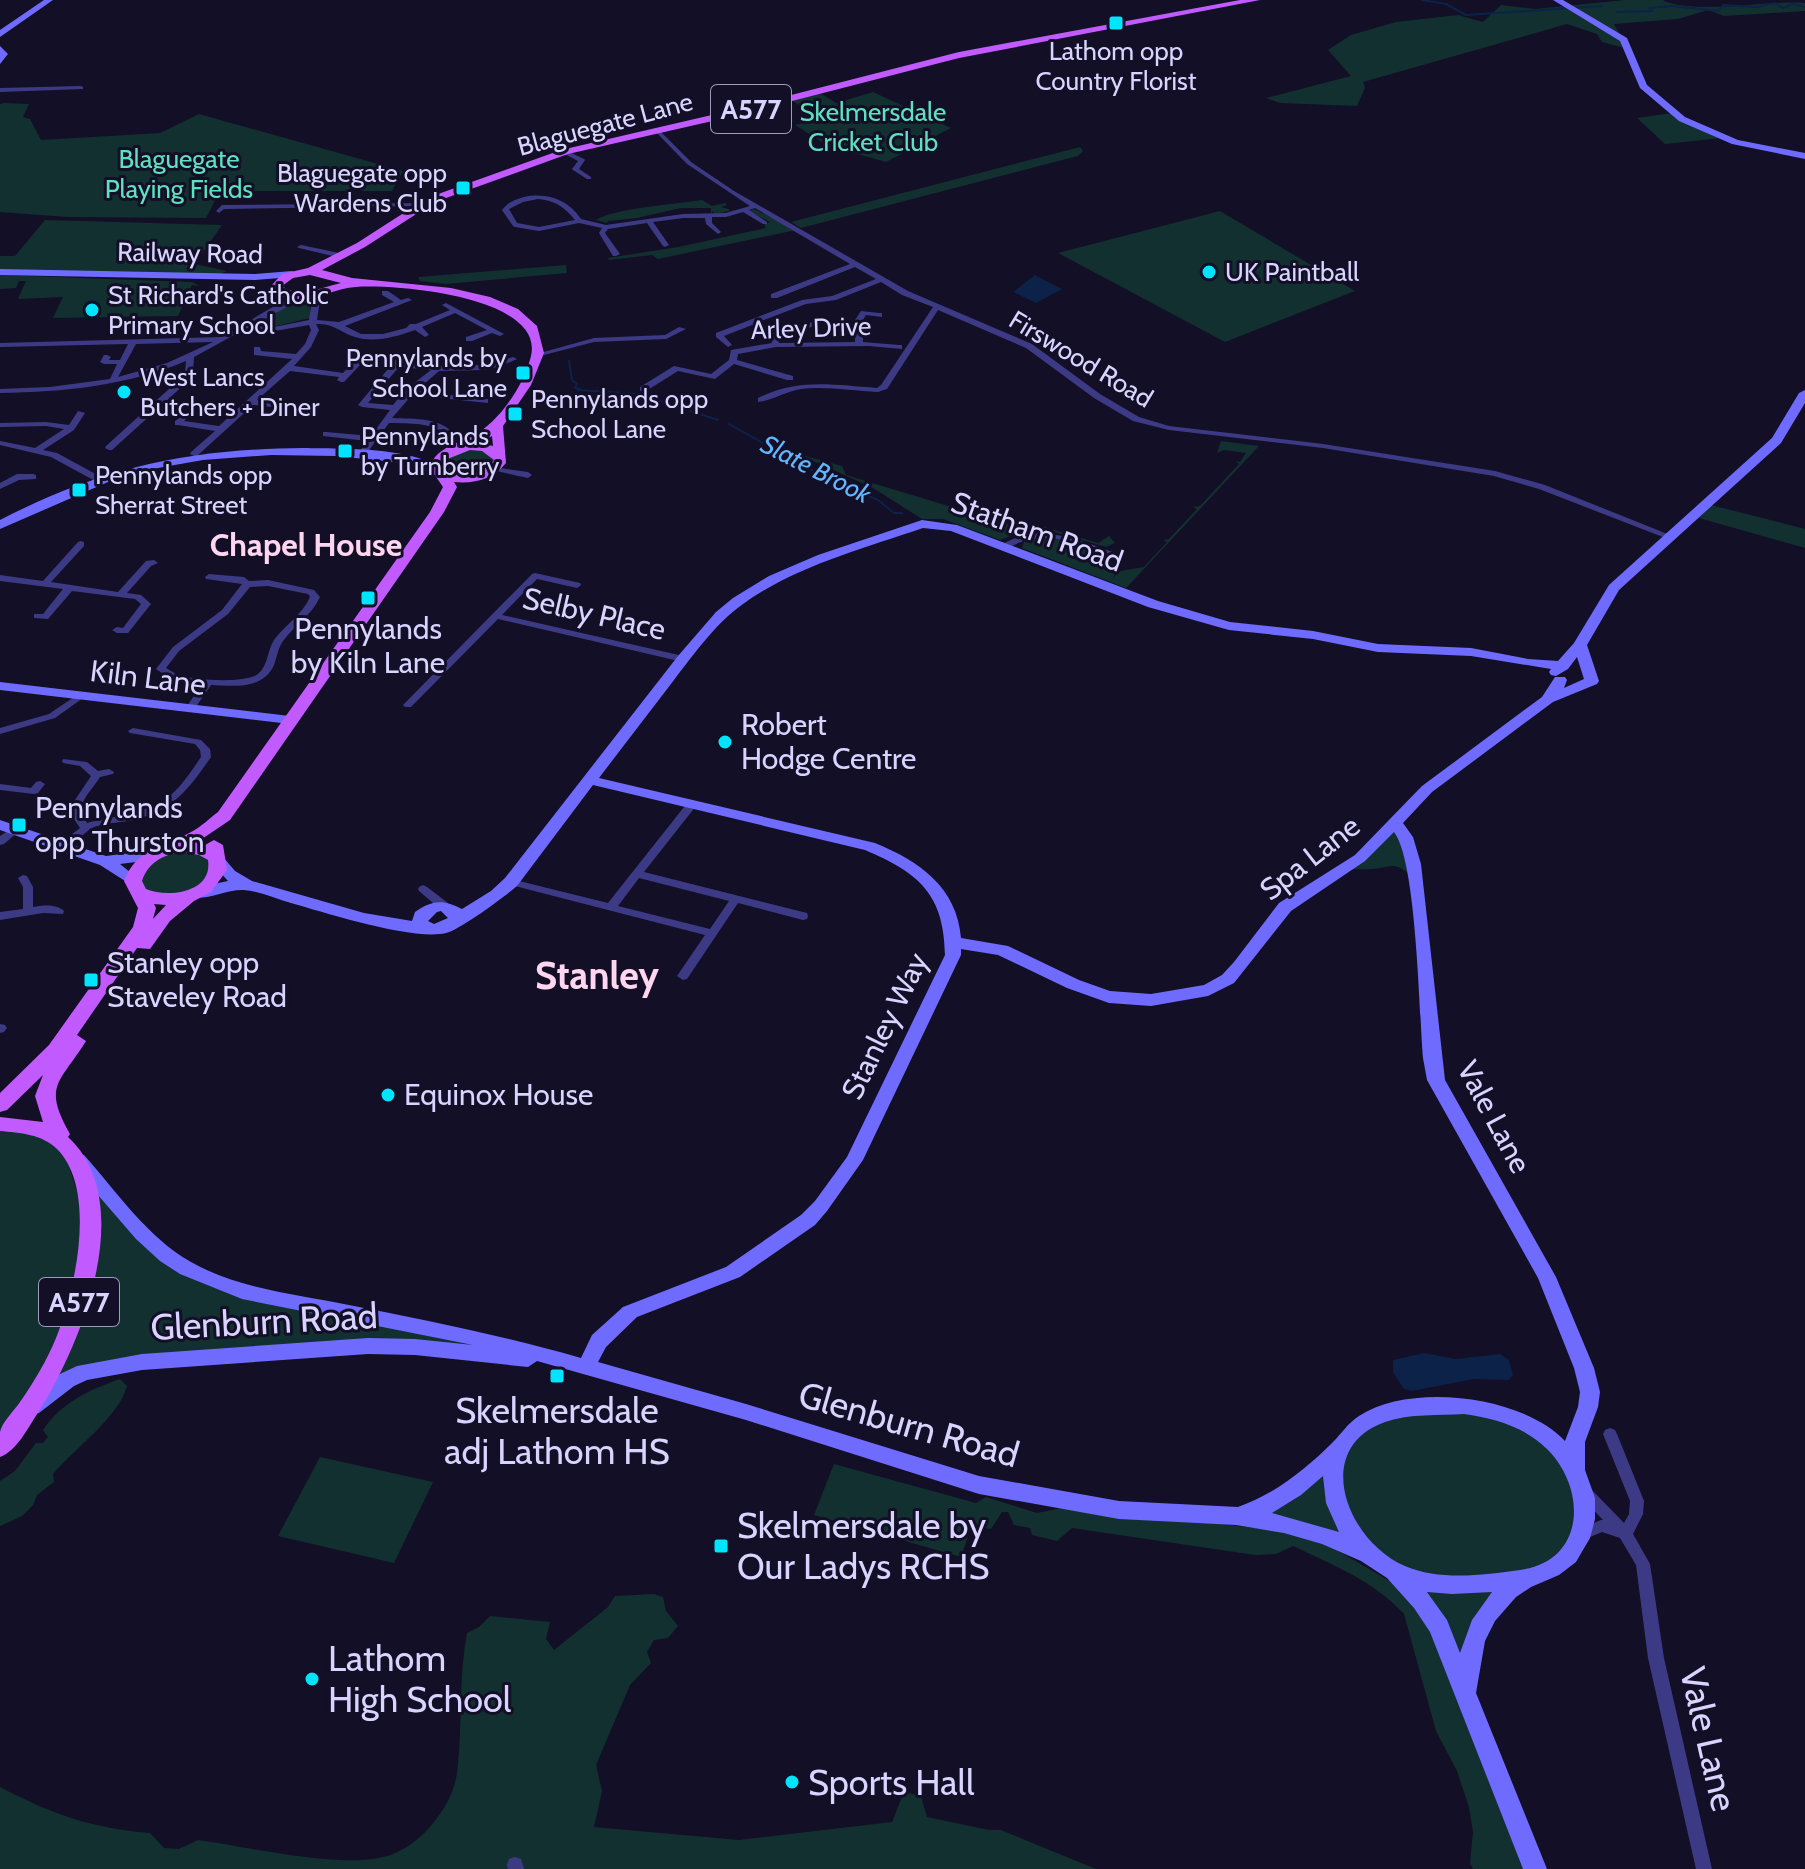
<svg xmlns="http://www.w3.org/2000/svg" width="1805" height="1869" viewBox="0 0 1805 1869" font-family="Cabin,sans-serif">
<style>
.green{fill:#12302f}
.water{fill:#0c2248}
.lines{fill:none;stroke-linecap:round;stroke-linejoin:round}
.stream{stroke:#0c2248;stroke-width:2}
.street{fill:#3d3a85;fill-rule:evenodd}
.secondary{fill:#6f6bff;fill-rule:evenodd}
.primary{fill:#c25bff;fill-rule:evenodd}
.poi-dot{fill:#00e5ff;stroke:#130f26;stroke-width:3}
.labels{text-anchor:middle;stroke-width:6;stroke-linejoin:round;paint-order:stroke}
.far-poi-label{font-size:26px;fill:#d9d4ff;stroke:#130f26;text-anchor:start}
.far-park-label{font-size:26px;fill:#5fe0c0;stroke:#130f26}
.far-street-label{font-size:26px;fill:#d9d4ff;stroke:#130f26}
.far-water-label{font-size:26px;font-style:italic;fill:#62b6ff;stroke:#130f26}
.shield{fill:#130f26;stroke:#9e99be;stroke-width:2}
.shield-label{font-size:28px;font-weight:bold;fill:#d9d4ff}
.street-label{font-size:30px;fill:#d9d4ff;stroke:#130f26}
.poi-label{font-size:30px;fill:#d9d4ff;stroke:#130f26;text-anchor:start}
.far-district-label{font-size:32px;font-weight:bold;fill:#ffd6f0;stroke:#130f26}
.near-street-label{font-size:36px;fill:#d9d4ff;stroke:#130f26}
.near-poi-label{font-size:36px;fill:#d9d4ff;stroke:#130f26;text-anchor:start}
.district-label{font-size:38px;font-weight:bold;fill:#ffd6f0;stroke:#130f26}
</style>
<rect width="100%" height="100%" fill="#130f26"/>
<g class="green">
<path d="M1625,0h40l-2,1c45,14 95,-1 142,2v8l-81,5 -16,-6 -30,9 -64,5 14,25 -26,-7 -5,-8 -30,-10 -204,58 2,6 -8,18 -77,-3 -14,-5 85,-22 -23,-26 23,-15 45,-13 62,-7 25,7 18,-17 34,4z"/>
<polygon points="817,91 836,103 873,92 951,128 886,162 828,146 795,125 819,119 790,99"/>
<polygon points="4,103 29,104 23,117 30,119 41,140 160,133 199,114 403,171 392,191 220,191 206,218 67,217 0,212 0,104"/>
<polygon points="1672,113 1721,138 1665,144 1637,118"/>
<polygon points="1080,147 1083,151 1078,156 801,228 791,222"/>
<path d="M702,200l10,6 13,-3 2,2 -6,2 8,2v3l11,-3 -25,5 -2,-3 -2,3v-6h-30l-44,10 -29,3 -1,2 -11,-3c19,-12 80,-16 106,-20z"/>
<polygon points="754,209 796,230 658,259 652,255 609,260 608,258 678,247 766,228 764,225 770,222 748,211"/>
<polygon points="1220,211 1355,291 1225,342 1058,253"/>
<polygon points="45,220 222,225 195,264 227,271 217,275 0,271 0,256 15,256"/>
<polygon points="566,265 567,273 446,284 420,281 418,277"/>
<polygon points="0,275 192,282 200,286 192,285 178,316 53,318 63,297 18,299 26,281 19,281 16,288 0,289"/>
<polygon points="306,298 311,299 310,318 268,328 256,325 283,307"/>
<path d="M1221,441l38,5 -133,142 -104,-40 2,-6c27,-12 78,7 94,28l-6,9 8,-8 24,-4 23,-25 -4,-2 6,-1 28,-30 -4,-2 7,-1 39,-42 -3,-3 4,1 6,-9 -22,-3 -7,3z"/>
<polygon points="477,448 495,456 494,466 471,476 445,472 441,460 445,455"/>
<polygon points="798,454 842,466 846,475 1021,528 1024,527 1024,521 1098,543 1109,536 1115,543 1106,547 1048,530 1024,531 1000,540 943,519 922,519 873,488"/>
<polygon points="1711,505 1805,529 1805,548 1699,518"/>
<path d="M1396,830l14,45c-17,-15 -19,-7 -38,-6 -11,1 -16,-1 -27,2z"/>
<polygon points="191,851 211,860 209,879 183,895 145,892 140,874 142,869 170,852"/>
<polygon points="0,1129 47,1135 68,1163 78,1194 81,1211 79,1273 50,1358 0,1434"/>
<polygon points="92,1187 200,1282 215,1288 491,1347 276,1347 52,1385"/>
<path d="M120,1379l7,7c-8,31 -53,63 -74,88l1,8 -17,13 -4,10 -11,11 -22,10v-45l15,-10 21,-28h7l5,-6 -5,-7c19,-28 46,-40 77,-51z"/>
<polygon points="1483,1413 1541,1439 1575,1485 1573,1539 1541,1568 1461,1579 1421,1575 1380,1556 1343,1506 1343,1458 1357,1437 1379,1422 1403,1415"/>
<polygon points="320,1457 433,1482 394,1563 278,1536"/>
<path d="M834,1464l142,39 10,-6 51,16 35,-7 217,26 39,13 72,42 29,41 94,241h-50l-3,-6 3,-31 -4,-25 -12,-36 -21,-40 -32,-117c-30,-33 -71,-49 -111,-68l-17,8 -21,1 -183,-27 -15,13 -25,-6 -2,-7 -16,-3 -6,-13h-6l-11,17 -11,-1 -7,-6 -12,35 -147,-42z"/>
<polygon points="1324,1471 1346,1538 1271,1513 1295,1499"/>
<polygon points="1420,1586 1496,1589 1461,1659"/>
<path d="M654,1594l9,3 3,14 12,15 -10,12 -14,2 -7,12 4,11 -21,22 -34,80 6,26 -8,36 145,13 153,-18 12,-30 17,4 6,21 62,13h12l95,39h-1096v-82c52,27 90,41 150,46l14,15 15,1 19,-9c50,7 134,27 181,18 22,-4 42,-19 55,-36 12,-15 20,-30 23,-49 6,-47 1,-94 10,-140l12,-6 11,-11 60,6 -4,17 8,11 54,-43 7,-11z"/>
</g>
<g class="water">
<polygon points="1035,275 1062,289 1036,303 1013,292"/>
<polygon points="1424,1353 1456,1359 1500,1354 1509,1360 1513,1375 1508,1380 1474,1379 1412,1391 1404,1389 1393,1372 1393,1360"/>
</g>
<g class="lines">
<g class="stream">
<polyline points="1422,0 1446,4 1466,15 1602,6"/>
<polyline points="1617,12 1653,11 1649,8 1672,6 1719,11 1723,5 1756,7 1775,3 1783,8 1793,4 1805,7"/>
<polyline points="569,361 572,380 577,384 575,388 580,389"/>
<polyline points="578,390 639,394 718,420"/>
<polyline points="729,424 813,471 878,500 894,513 902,513"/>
</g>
<g class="street">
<polygon points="81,86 83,87 83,89 0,92 0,88"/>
<path d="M657,128l34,34 43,29 174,100 124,53 68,50 39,23 30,9 154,18 172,27 50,14 130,52 -1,2h-6l-129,-50 -45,-13 -171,-28 -154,-18 -36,-9 -39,-23 -68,-50 -88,-38 -51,79 -9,3c-25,-1 -52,-6 -77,-3 -15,2 -29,12 -43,13v-4c41,-20 75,-13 119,-10l4,-3 52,-78 -31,-12 -21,-13 -45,18 -30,4 -47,18 18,13 38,-14 7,2 -44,16 1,4 76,-1v-22l6,-9 18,2h3v4l-16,-2 -3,5v22l36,3h3v4l-33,-3 -93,1 -38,7 -1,6 56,16v4h-6l-53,-16 -19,15 -37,-8 -32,20h-6v-4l34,-21 37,8 18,-14 2,-10 41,-7 -2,-7 -18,-11 -28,11 8,9 -4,2 -12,-10v-4l86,-33 30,-4 44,-17 -21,-12 -78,31h-6v-4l79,-30 -95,-56 -6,2 18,12v2h-4l-20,-12 -17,5h-14v6l9,9 -3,2 -12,-10 -1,-6h-22l-30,4 16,23 -4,2 -2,-1 -16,-23 -39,6 -3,4 15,21 -4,2h-3l-14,-23 3,-5 -23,-5 -40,8 -24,-4 -2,-1 -11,-16c6,-8 12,-10 22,-13 24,-5 44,3 57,22l25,6 77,-11 43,-1 24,-7 -63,-42 -32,-33v-2zM538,199c16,1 27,8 37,21l-36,7 -22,-4 -8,-14 14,-7z"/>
<polygon points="563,151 567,151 584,159 585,160 579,169 591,177 591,179 587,179 573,170 572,169 578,161 563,153"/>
<polygon points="425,203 425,205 423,206 224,209 219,213 216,211 222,205"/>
<polygon points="301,245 344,254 345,256 341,258 299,248 297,247"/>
<path d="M382,291h6l13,9 7,-2 4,2 -67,26 16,8h22l23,-6 4,-4h6l34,-14 -8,-5 4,-2 58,31 -4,2 -8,-3 -20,8h-6v-4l21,-7 -32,-17 -33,14 7,8 -4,2 -10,-7c-20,7 -42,14 -63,6 -15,-6 -18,-12 -36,-12l3,6 -8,17 -17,19 49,7 11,-12h6v4l-16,17h-3l-4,-2 2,-3 -49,-6 -33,29 33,5v4l-37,-4 -56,51h-3l-4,-2 1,-2 24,-21 -37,-6h-3v-4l16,-12 4,2 -11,10 35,5 73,-67 -38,-4v-8h6l1,4 35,3 9,-10 6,-14 -2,-5 -40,7 -22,-4 -53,29 -1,15 -7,11 -74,67h-3l-4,-2 1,-2 74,-67 5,-7 1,-11c-60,25 -122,31 -186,32v-4l50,-2 60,-8 7,-15h-13l-4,-2 4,-7h3l4,2 -2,3h11l8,-16 -128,3v-4l222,-6 49,-29 30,-14h3v4l-51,27 16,3 40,-8 4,-26 4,-2 4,2 -4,26 22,2 55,-20 -12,-7zM213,342l-46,21 -49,14 18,-33z"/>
<polygon points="679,327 686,329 666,339 594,342 544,355 540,353 594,338 665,335"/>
<path d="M398,357h6l1,2 -3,3c43,5 70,8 111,-5l4,2 -16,7 -17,4 -45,1 -23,20 69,8h3v4l-76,-8 -20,23c23,1 49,-1 64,18l-1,2h-6c-15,-17 -39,-14 -60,-15l-25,34h-3l-4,-2 10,-14 -44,-5v-4h3l45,4 19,-26 -28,-3 -4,-2zM399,367l32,3 -26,20 -12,15 -25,-2z"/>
<polygon points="78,411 85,413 74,430 43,450 57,453 103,478 103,482 97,482 51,457 0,445 0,441 35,448 64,429 46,426 0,427 0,423 46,422 69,425"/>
<polygon points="493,467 528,472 532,475 528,478 496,471 492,469"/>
<polygon points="33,474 36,475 36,479 19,480 0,489 0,483 17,474"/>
<path d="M1045,533l29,5 44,16 -4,3c-26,-8 -53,-23 -81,-18 -11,1 -20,7 -30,11l-4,-3c13,-10 29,-13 46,-14z"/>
<polygon points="81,541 84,542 84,546 51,582 118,592 146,561 154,560 158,563 151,566 127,593 141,595 151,604 128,633 117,633 112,630 117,627 123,628 141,604 135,599 72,591 48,619 34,618 34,614 43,614 63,589 0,581 0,575 43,581 78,542"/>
<polygon points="535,573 580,583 581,585 577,588 537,579 502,615 683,656 688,659 683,662 498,619 411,707 405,707 403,705 405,703 532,574"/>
<path d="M209,574l35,3 5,4 19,-1 46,10 6,7c-9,19 -25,28 -37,44 -5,7 -6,16 -9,24 -11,25 -41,21 -63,20l-18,26 -3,1 -5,-3 17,-25 -31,-5 -15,-10 17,-22 49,-37 20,-26 -36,-5 -1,-2zM268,586l40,8 2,3c-8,18 -25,28 -36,43 -7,11 -6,26 -16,34 -13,10 -65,6 -81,1 -1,-1 -9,-6 -11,-7l13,-17 49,-37 22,-27z"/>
<polygon points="80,693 83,694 85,696 83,698 55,718 0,734 0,728 49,714"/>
<path d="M133,728l68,12 9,9 1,8c-21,30 -36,52 -74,62 -14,4 -30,3 -43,8 -13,6 -21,23 -36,22l-1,-2 1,-2 22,-17 -6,-9 -3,-13 20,-30 -11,-10 -17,-3 -1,-2 1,-2 24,3 11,9 11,-2 5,3 -1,2 -13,3c-11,18 -25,24 -13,46 31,-8 69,-10 92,-36 8,-9 15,-20 22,-30l-1,-7 -5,-6 -65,-11 -2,-2z"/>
<polygon points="40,781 45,784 38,793 34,794 0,790 0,784 31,788 36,782"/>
<path d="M692,801l4,1 1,2 -1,2 -52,66 163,41 1,3 -1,3 -4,1 -65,-17 -51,76 -4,1 -6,-4 28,-41 -194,-50 -5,-3 5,-3 97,24 80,-101zM639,878l90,23 -19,28 -92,-23z"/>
<polygon points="14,827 18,828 19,830 18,832 4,844 0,845 0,836"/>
<path d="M23,875l4,1 6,11v20c10,-2 24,-3 31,4l-1,3 -20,-1 -43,7v-8l23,-3v-22l-5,-9z"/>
<polygon points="423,885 427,887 448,903 449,906 448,909 440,909 419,891 418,889 419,887"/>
<polygon points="0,1024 5,1025 7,1028 4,1032 0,1033"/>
<polygon points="1610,1428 1615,1430 1617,1434 1644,1501 1643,1514 1633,1534 1650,1564 1664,1658 1712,1869 1696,1869 1648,1658 1636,1565 1620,1538 1602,1532 1583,1540 1578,1538 1576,1534 1578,1530 1601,1520 1603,1520 1581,1497 1579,1493 1581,1489 1586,1487 1591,1489 1624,1523 1629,1514 1630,1501 1603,1434 1605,1430"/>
<polygon points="515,1857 521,1859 524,1869 508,1869 507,1865 509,1859"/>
</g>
<g class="secondary">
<polygon points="44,0 53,0 0,37 0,30"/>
<polygon points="1553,0 1563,0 1627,38 1647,85 1685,117 1738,140 1805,153 1805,159 1732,144 1679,121 1640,88 1620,41"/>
<polygon points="0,46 8,54 0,64"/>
<polygon points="0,269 255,274 292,271 297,274 292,277 255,280 0,275"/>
<path d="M1805,390v13l-24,40 -162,147 -32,55 12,36 -2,3 -44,18 -121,90 -29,31 10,14 8,27 24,216 111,197 38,91 6,24 -2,15 -13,35v28l10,28v21l-5,19 -14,24 -17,13 -28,12 -15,10 -21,24 -10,20 -9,52 71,176h-24l-93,-237 -16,-24 -27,-30 -26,-17 -39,-17 -38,-11 -48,-8 -117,-6 -140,-25 -233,-74 -209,-59 -9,6 -113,-12 -47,-1 -226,16 -55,10 -13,6 -35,27 -7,2 -7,-2 -3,-6 3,-6 35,-27 17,-8 65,-12 226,-16 47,1 58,6 -231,-46 -62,-25 -20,-13 -24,-22 -64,-74 -3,-5 3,-5h12c33,37 64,83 107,107 47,27 106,32 158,43 78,15 155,31 232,53l11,-23 31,-28 103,-40 75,-52 14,-14 32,-44 98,-202c-1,-61 -26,-82 -80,-105l-272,-65 -76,101c-13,11 -56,43 -71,47 -32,8 -120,-20 -155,-30 -15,-4 -31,-12 -47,-13 -18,-1 -37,11 -54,7l-2,-4 2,-4 38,-8 -18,-20 3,-4h10l12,14 17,10 112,32 48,8 3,-9c17,-12 28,-13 47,-3l29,-18 14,-13 173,-222 38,-44 17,-14 36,-22 49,-21 104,-35 35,5 201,76 72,21 83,9 65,13 93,4 57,11 30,2 16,-18 35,-58 163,-147 27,-45zM923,528l28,3 197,76 81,23 84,9 65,13 93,4 80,13 -2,3 2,3 5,1 12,-7 9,-12 7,22 -20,9 3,-8 -2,-3h-10l-13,20 -120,89 -67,69 -76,48 -45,59 -12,13 -18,10 -53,9 -41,-3 -31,-11 -71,-34 -47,-8c-4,-51 -42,-77 -86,-95l-276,-65c25,-33 50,-65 75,-98 20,-26 42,-57 69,-76 53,-38 119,-55 180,-76zM1394,832c23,30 25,181 29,226l4,22 111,198 36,90 6,24 -2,15 -13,34c-42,-45 -154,-59 -206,-25 -12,8 -17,17 -26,26 -27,27 -58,52 -95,65l-119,-6 -140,-25 -233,-72 -148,-42 8,-15 31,-30 103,-40 75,-52 12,-14 36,-51 98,-205v-6l37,6 69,33 42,15 42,3 57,-10 26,-13 57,-72 74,-50zM441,911l7,7 -14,6 -6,-3 9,-9zM1464,1414c30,4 61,13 83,35 40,40 39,112 -27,121 -37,5 -80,11 -115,-4 -57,-24 -95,-117 -20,-144 25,-9 54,-6 79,-8zM1323,1476l3,27 13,29 -67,-19 29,-18zM1427,1592l25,2 40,-2 -20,28 -12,33 -13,-33z"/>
<path d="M304,448c38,1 114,-2 143,25l-6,4 -37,-14 -68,-7 -65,-1 -68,5 -62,11 -26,8 -115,50v-9c103,-53 188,-71 304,-72z"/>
<polygon points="0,682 290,716 297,720 290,724 0,690"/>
<polygon points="0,820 106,856 152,850 160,855 152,860 120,864 141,881 133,886 100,865 0,830"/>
</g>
<path class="primary" d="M1240,0h20l-301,58 -229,59 -162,37 -133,48 -70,45 -43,23 30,8 99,10 39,9 28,12 19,17 7,27 -13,32 -28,41 3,37c-13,16 -31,21 -52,19l3,5 -13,25 -214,308 -34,23 9,2 9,-5 9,5 4,25 -16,22 -17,9 -24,20 -20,28 -13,-1 -60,87 9,6c-26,42 -44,44 -16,93l-2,3c71,65 13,208 -29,274 -10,15 -22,40 -39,46 0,-8 0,-18 0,-25 2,-10 14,-21 20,-30 14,-20 27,-42 36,-64 19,-47 42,-148 1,-189 -15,-15 -37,-16 -57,-18v-14l43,5 -8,-26 8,-21 -36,35 -7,2v-19l49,-48 84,-118 5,-19 -14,-27c13,-34 41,-34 69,-50 9,-5 17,-13 25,-19l212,-300 13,-25 -13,-19c5,-24 39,-26 56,-41 20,-16 39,-46 45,-71 14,-60 -137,-72 -175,-69 -20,1 -39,13 -59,12 -12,0 -19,-4 -27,-12l12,-13 26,-6 49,-25 70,-45 134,-48 168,-39 230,-59zM310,275l31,8c-19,4 -42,16 -59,3l11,-8zM492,436l1,10 -12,-3zM470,450l12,1 12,9c-13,15 -33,19 -50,7l1,-7zM181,852l18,3 9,5c5,33 -40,38 -62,29l-4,-8c6,-18 20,-26 39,-29zM154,904l12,1 -13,14 3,-11z"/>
</g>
<g class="poi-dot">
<rect x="1108" y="15" width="16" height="16" rx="4"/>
<rect x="455" y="180" width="16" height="16" rx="4"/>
<circle cx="1209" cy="272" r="8"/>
<circle cx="92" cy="310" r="8"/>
<rect x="515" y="365" width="16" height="16" rx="4"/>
<circle cx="124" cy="392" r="8"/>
<rect x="507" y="406" width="16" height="16" rx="4"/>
<rect x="337" y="443" width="16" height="16" rx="4"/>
<rect x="71" y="482" width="16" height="16" rx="4"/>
<rect x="360" y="590" width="16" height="16" rx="4"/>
<circle cx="725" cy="742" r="8"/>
<rect x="11" y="817" width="16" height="16" rx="4"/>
<rect x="83" y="972" width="16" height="16" rx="4"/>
<circle cx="388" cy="1095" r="8"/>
<rect x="549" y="1368" width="16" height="16" rx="4"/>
<rect x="713" y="1538" width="16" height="16" rx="4"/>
<circle cx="312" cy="1679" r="8"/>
<circle cx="792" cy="1782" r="8"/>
</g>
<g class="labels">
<g class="far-poi-label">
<text x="1116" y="60" text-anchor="middle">Lathom opp<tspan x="1116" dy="30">Country Florist</tspan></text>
<text x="447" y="182" text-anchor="end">Blaguegate opp<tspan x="447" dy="30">Wardens Club</tspan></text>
<text x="1225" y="281">UK Paintball</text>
<text x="108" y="304">St Richard's Catholic<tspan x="108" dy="30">Primary School</tspan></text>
<text x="507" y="367" text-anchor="end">Pennylands by<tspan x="507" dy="30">School Lane</tspan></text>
<text x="140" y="386">West Lancs<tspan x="140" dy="30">Butchers + Diner</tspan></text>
<text x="531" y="408">Pennylands opp<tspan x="531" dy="30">School Lane</tspan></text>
<text x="361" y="445">Pennylands<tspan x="361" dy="30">by Turnberry</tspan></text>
<text x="95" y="484">Pennylands opp<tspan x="95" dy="30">Sherrat Street</tspan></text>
</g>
<g class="far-park-label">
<text x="873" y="121">Skelmersdale<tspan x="873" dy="30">Cricket Club</tspan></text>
<text x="179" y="168">Blaguegate<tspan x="179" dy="30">Playing Fields</tspan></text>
</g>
<g class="far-street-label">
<text transform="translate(605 124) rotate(-15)" y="9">Blaguegate Lane</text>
<text transform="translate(190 253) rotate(1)" y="9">Railway Road</text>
<text transform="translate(811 328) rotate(-2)" y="9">Arley Drive</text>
<text transform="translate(1081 359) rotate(31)" y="9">Firswood Road</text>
</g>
<g class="far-water-label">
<text transform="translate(816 469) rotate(27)" y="9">Slate Brook</text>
</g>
<g class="shield">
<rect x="711" y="85" width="80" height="48" rx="6"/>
<rect x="39" y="1278" width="80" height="48" rx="6"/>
</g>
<g class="shield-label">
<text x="751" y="119">A577</text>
<text x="79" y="1312">A577</text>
</g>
<g class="street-label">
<text transform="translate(1037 532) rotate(20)" y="10">Statham Road</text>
<text transform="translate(594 614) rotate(13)" y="10">Selby Place</text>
<text transform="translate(148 678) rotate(7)" y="10">Kiln Lane</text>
<text transform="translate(1310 858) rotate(-38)" y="10">Spa Lane</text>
<text transform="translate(885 1026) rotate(-64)" y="10">Stanley Way</text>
<text transform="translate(1494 1117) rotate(62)" y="10">Vale Lane</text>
</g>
<g class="poi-label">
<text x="368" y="639" text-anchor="middle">Pennylands<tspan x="368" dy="34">by Kiln Lane</tspan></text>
<text x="741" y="735">Robert<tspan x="741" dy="34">Hodge Centre</tspan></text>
<text x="35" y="818">Pennylands<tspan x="35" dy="34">opp Thurston</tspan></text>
<text x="107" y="973">Stanley opp<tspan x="107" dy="34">Staveley Road</tspan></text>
<text x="404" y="1105">Equinox House</text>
</g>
<g class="far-district-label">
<text x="306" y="556">Chapel House</text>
</g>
<g class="near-street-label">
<text transform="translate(264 1321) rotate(-3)" y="13">Glenburn Road</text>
<text transform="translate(909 1424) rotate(16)" y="13">Glenburn Road</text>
<text transform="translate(1709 1739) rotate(77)" y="13">Vale Lane</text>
</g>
<g class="near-poi-label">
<text x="557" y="1423" text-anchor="middle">Skelmersdale<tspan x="557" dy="41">adj Lathom HS</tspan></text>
<text x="737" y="1538">Skelmersdale by<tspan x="737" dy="41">Our Ladys RCHS</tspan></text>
<text x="328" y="1671">Lathom<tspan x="328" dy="41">High School</tspan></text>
<text x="808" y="1795">Sports Hall</text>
</g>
<g class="district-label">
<text x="597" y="989">Stanley</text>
</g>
</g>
</svg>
